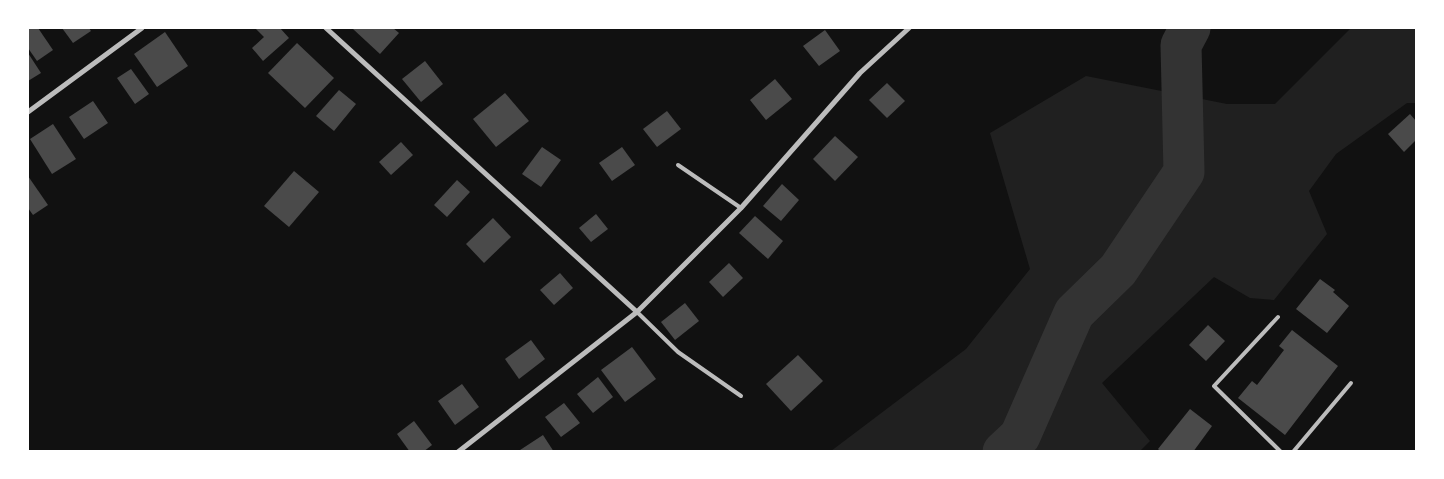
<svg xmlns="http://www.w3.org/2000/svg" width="1444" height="479" viewBox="0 0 1444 479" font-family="Mulish,sans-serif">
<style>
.green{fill:#202020}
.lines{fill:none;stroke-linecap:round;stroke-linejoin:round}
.river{stroke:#333;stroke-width:41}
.building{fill:#4a4a4a}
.service{stroke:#bcbcbc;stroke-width:4}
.minor{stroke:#bcbcbc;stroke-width:5}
</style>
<rect width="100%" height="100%" fill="#111"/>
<polygon class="green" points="1351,28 1416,28 1416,103 1407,103 1336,154 1309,191 1327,234 1274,300 1250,298 1214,277 1102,383 1150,441 1140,451 831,451 966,349 1030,269 990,133 1086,76 1227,104 1275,104"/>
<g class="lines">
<polyline class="river" points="1003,452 1020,436 1074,313 1118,270 1184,172 1181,45 1190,28"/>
</g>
<g class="building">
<polygon points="28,28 38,28 53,50 37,61 28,48"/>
<polygon points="62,28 89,28 91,31 73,43"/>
<polygon points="255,28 280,28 289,38 263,61 252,48 264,37"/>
<polygon points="354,28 393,28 399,33 380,54 353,29"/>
<polygon points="825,30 840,51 819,66 803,46"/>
<polygon points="165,32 188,66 157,87 134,54"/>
<polygon points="297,43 334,78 305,108 268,73"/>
<polygon points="28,53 41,73 28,81"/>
<polygon points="425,61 443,84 421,102 402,79"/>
<polygon points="131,69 149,94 135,104 117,78"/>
<polygon points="775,79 792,99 766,120 750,100"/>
<polygon points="887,83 905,101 887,118 869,100"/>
<polygon points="339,90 356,104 334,131 316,116"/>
<polygon points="505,93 529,121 496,147 473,119"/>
<polygon points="93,101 108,123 84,139 69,117"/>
<polygon points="667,111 681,129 657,147 643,129"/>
<polygon points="1410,114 1416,121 1416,140 1404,152 1388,134"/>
<polygon points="53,124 76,159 52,174 30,139"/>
<polygon points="835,136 858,157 835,181 813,159"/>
<polygon points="401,142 413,155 391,175 379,162"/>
<polygon points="542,147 561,160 541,187 522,174"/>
<polygon points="622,147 635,165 612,181 599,163"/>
<polygon points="294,171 319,192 289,227 264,206"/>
<polygon points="28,176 48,205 33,215 28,208"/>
<polygon points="457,180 470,192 447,217 434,205"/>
<polygon points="782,184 799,200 781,221 763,206"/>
<polygon points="596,214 608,229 591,242 579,228"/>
<polygon points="755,216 783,241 768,259 739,233"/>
<polygon points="493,218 511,237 484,263 466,244"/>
<polygon points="729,263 743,278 723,297 709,282"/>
<polygon points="560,273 573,288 554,305 540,290"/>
<polygon points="1320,279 1335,290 1333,292 1349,306 1327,333 1296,309"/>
<polygon points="685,303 699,321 675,340 661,322"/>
<polygon points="1208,325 1225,341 1206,361 1189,345"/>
<polygon points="1292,330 1338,366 1285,435 1238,398 1252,381 1257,385 1284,350 1279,346"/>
<polygon points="531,340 545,359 519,379 505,359"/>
<polygon points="632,347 656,379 625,402 601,370"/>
<polygon points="798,355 823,381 791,411 766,384"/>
<polygon points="598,377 613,397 593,413 577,394"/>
<polygon points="462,384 479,407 455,425 438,401"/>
<polygon points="564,403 580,423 561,437 545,417"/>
<polygon points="1190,409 1212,426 1193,452 1161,452 1158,449"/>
<polygon points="414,421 432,445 423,452 410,452 397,434"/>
<polygon points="543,435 554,452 517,452"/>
</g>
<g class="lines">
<g class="service">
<polyline points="678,165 741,208"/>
<polyline points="637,312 678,352 741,396"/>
<polyline points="1278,317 1214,386 1281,452"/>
<polyline points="1293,452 1351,383"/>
</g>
<g class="minor">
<polyline points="326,28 637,312"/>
<polyline points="28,112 142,28"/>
<polyline points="458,452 637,312 741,208 860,73 909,28"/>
</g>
</g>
<rect width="1444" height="479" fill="none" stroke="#ffffff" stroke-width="58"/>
</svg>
